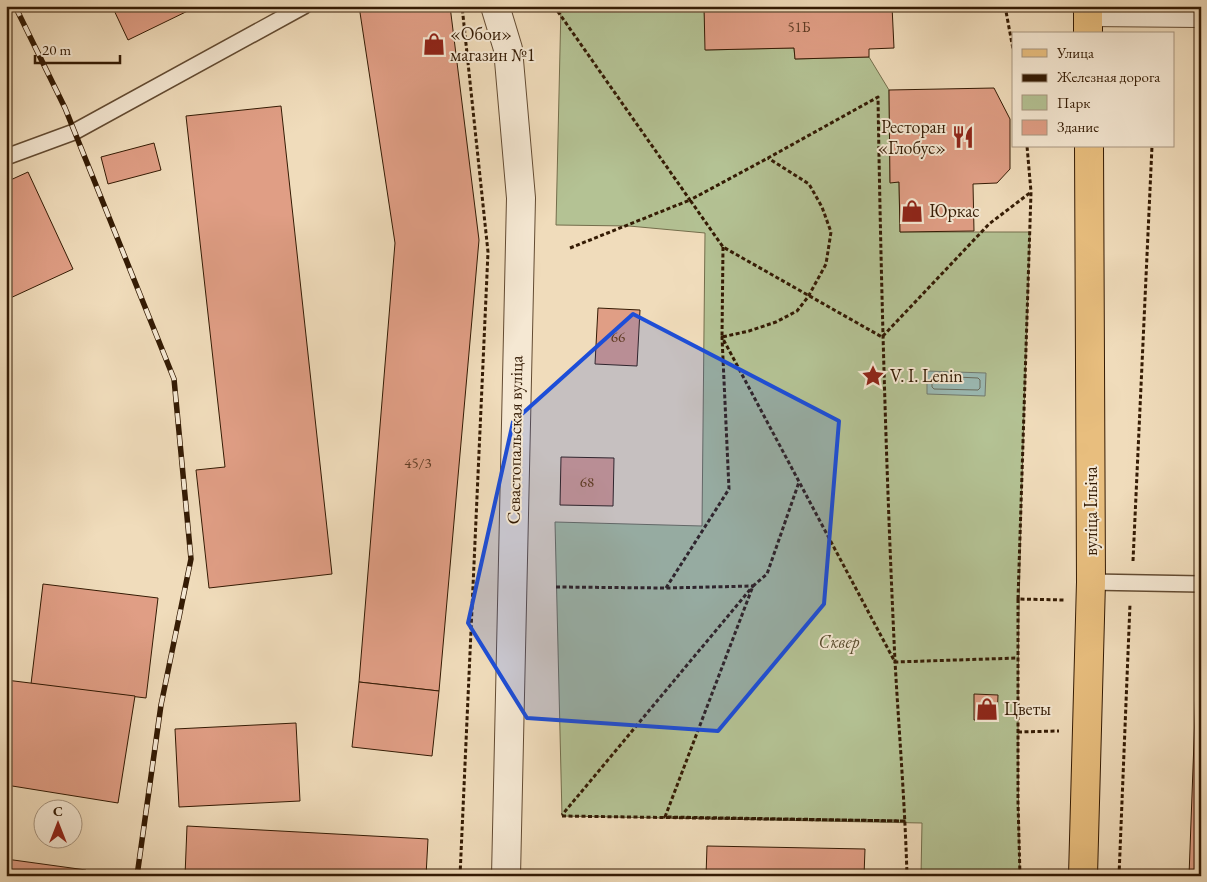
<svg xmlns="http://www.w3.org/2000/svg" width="1207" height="882" viewBox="0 0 1207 882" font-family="'EB Garamond',serif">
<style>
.green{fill:#b4c294;stroke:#746e4c}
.water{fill:#9bbab4;stroke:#727a6e}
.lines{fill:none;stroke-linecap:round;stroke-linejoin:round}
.shore{stroke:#686a5c;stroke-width:1}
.building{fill:#e09e85;stroke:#341b04}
.service-casing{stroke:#634b32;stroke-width:18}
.minor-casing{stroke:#634b32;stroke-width:30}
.tertiary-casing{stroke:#634b32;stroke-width:30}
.primary-casing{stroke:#341b04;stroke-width:30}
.path{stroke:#341b04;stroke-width:3;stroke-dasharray:4 2.5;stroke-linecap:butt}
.service{stroke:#f5e8d3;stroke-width:15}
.minor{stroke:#f5e8d3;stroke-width:28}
.tertiary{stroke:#f5e8d3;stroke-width:28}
.primary{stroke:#e8be7e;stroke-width:28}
.rail-casing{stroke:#341b04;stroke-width:5.5}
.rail{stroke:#f5e8d3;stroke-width:4;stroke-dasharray:11;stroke-linecap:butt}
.marked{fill:#1d4ed8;fill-opacity:0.2;stroke:#1d4ed8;stroke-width:4;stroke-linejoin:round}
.labels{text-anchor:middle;stroke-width:4;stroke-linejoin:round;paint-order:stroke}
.number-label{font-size:15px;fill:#5f3c24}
.poi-label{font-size:18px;fill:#341b04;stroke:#f5e8d3;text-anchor:start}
.street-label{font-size:18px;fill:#341b04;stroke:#f5e8d3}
.park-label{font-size:18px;font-style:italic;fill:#5a4d2f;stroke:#f5e8d3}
</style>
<rect width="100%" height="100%" fill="#f0dcbb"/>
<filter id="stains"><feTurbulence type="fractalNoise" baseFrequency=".004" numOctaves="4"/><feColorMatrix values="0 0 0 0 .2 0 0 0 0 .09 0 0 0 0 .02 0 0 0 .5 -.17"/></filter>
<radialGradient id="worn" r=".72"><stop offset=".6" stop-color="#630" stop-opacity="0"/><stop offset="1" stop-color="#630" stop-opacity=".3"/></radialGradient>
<path class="green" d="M561,6h143l2,44 88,-2 1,11 74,-2 20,33 1,92h9l1,50h130c-7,215 -16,429 -10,644h-99l1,-53 -360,-7 -7,-294 147,4 3,-293 -76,-7 -73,-1z"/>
<polygon class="water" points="927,371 986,373 985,396 927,394"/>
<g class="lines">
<polygon class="shore" points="934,376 978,378 980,380 980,388 978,390 934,389 932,387 932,378"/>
</g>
<g class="building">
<polygon points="112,6 198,6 128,40"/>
<polygon points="359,6 450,6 479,240 439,691 359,682 395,243"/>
<polygon points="704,6 892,6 894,48 869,49 869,57 795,59 794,48 705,50"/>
<polygon points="994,88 1010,119 1010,169 997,183 973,184 974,231 900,232 899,182 890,183 889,90"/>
<polygon points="281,106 332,574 209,588 196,470 225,467 186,116"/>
<polygon points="154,143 161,170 108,184 101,157"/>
<polygon points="28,172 73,269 6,300 6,182"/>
<polygon points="598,308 640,310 637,366 595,364"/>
<polygon points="561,457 614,458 613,506 560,505"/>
<polygon points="43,584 158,598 146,698 31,684"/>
<polygon points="1199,606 1201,606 1201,876 1189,876"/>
<polygon points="6,680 135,696 118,803 6,785"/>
<polygon points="359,682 439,691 432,756 352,747"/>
<polygon points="974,694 998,695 997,721 974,720"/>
<polygon points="296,723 300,801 179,807 175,729"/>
<polygon points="187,826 428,839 426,876 185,876"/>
<polygon points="707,846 865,849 864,876 706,876"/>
<polygon points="6,859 86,870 85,876 6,876"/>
</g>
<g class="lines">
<defs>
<g id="service">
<polyline points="6,157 74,132 304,6"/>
<polyline points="1091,582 1201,584"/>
</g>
<polyline id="minor" points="1088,12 1201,13"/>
<polyline id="tertiary" points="495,6 508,49 521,198 506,876"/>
<g id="primary">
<polyline points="1087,6 1088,12 1088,34"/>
<polyline points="1083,876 1091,582 1089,146"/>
</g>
</defs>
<use href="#service" class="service-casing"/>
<use href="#minor" class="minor-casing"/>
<use href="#tertiary" class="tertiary-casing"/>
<use href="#primary" class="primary-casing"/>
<g class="path">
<path d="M554,6l136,194 78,-42 110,-61c3,188 8,376 17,564 4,71 10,143 12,215"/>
<polyline points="1005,6 1013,49"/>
<polyline points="723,247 722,337 749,331 776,322 797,311 808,297 826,264 831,232 822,207 809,184 768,158"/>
<polyline points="570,248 690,200 723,247 882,337 989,224 1031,192"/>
<polyline points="1133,561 1152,146"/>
<polyline points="556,587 666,588 753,586 562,815"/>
<polyline points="666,588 729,489 722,337 895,662 1018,658"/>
<polyline points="1018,599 1031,192 1027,146"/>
<polyline points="1018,732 1059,731"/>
<polyline points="562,816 906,821 665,817 753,586 767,574 799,482"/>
<polyline points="460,876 488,252 462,6"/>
<polyline points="1020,876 1018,802 1018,599 1064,600"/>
<polyline points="1119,876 1130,604"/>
</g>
<use href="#service" class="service"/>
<use href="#minor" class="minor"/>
<use href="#tertiary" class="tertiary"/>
<use href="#primary" class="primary"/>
<defs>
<polyline id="rail" points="15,6 65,108 174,379 191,559 161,705 137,876"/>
</defs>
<use href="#rail" class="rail-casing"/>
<use href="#rail" class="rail"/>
</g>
<path class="marked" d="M633,314l206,107 -15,183 -106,127 -191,-13 -59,-95 45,-201z"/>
<defs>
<symbol id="shop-bare" viewBox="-9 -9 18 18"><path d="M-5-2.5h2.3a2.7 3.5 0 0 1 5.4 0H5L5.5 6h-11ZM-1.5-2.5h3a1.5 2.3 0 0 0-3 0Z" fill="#8f2418" stroke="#f5e8d3" stroke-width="2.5" paint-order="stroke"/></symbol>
<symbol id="restaurant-bare" viewBox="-9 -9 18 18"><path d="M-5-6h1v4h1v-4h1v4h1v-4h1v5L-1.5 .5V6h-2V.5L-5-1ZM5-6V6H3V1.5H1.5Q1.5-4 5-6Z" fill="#8f2418" stroke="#f5e8d3" stroke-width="2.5" paint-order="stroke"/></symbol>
<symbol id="sight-bare" viewBox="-9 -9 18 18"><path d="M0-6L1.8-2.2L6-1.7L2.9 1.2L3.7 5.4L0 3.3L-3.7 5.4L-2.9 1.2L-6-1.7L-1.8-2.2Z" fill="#8f2418" stroke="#f5e8d3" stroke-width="2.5" paint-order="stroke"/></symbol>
</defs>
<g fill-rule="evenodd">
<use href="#shop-bare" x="418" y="28" width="32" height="32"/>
<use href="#restaurant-bare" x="947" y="121" width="32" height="32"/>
<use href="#shop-bare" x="896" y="195" width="32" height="32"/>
<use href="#sight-bare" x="857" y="360" width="32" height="32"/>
<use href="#shop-bare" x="971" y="693" width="32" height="32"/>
</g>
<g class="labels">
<g class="number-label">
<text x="799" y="32">51Б</text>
<text x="618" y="342">66</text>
<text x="418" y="468">45/3</text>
<text x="587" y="487">68</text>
</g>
<g class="poi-label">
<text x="450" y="40">«Обои»<tspan x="450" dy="21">магазин №1</tspan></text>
<text x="946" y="133" text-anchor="end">Ресторан<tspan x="946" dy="21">«Глобус»</tspan></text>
<text x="929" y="217">Юркас</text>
<text x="890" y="382">V. I. Lenin</text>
<text x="1004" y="715">Цветы</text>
</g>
<g class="street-label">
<text transform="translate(515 440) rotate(-89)" y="6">Севастопальская вуліца</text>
<text transform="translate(1091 511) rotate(-90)" y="6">вуліца Ільіча</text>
</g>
<g class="park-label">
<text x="839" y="648">Сквер</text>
</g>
</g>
<rect width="1207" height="882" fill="none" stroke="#f0dcbb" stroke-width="25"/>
<rect x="8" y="8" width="1192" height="867" fill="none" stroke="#341b04" stroke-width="2.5"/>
<rect x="12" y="12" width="1182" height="857" fill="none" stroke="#341b04"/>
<rect x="1012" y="32" width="162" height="115" fill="#f5e8d3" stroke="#a89680"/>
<rect x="1022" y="49" width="25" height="8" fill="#e8be7e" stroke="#a89680"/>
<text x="1057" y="58" font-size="15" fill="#341b04">Улица</text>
<rect x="1022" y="74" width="25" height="8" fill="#341b04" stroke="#a89680"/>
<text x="1057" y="82" font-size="15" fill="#341b04">Железная дорога</text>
<rect x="1022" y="95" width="25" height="15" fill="#b4c294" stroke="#a89680"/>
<text x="1057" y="108" font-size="15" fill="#341b04">Парк</text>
<rect x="1022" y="120" width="25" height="15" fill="#e09e85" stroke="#a89680"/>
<text x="1057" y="132" font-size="15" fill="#341b04">Здание</text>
<g transform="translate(58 824)"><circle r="24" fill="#f5e8d3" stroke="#a89680"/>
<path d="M0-4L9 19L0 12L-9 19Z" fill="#8f2418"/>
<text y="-8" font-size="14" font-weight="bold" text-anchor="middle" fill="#341b04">С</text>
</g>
<path d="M35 55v8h85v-8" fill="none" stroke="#341b04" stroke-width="2.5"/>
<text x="42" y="55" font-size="15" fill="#341b04" stroke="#f5e8d3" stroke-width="4" paint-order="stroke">20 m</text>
<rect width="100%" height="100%" filter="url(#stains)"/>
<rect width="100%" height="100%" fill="url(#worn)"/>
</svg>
